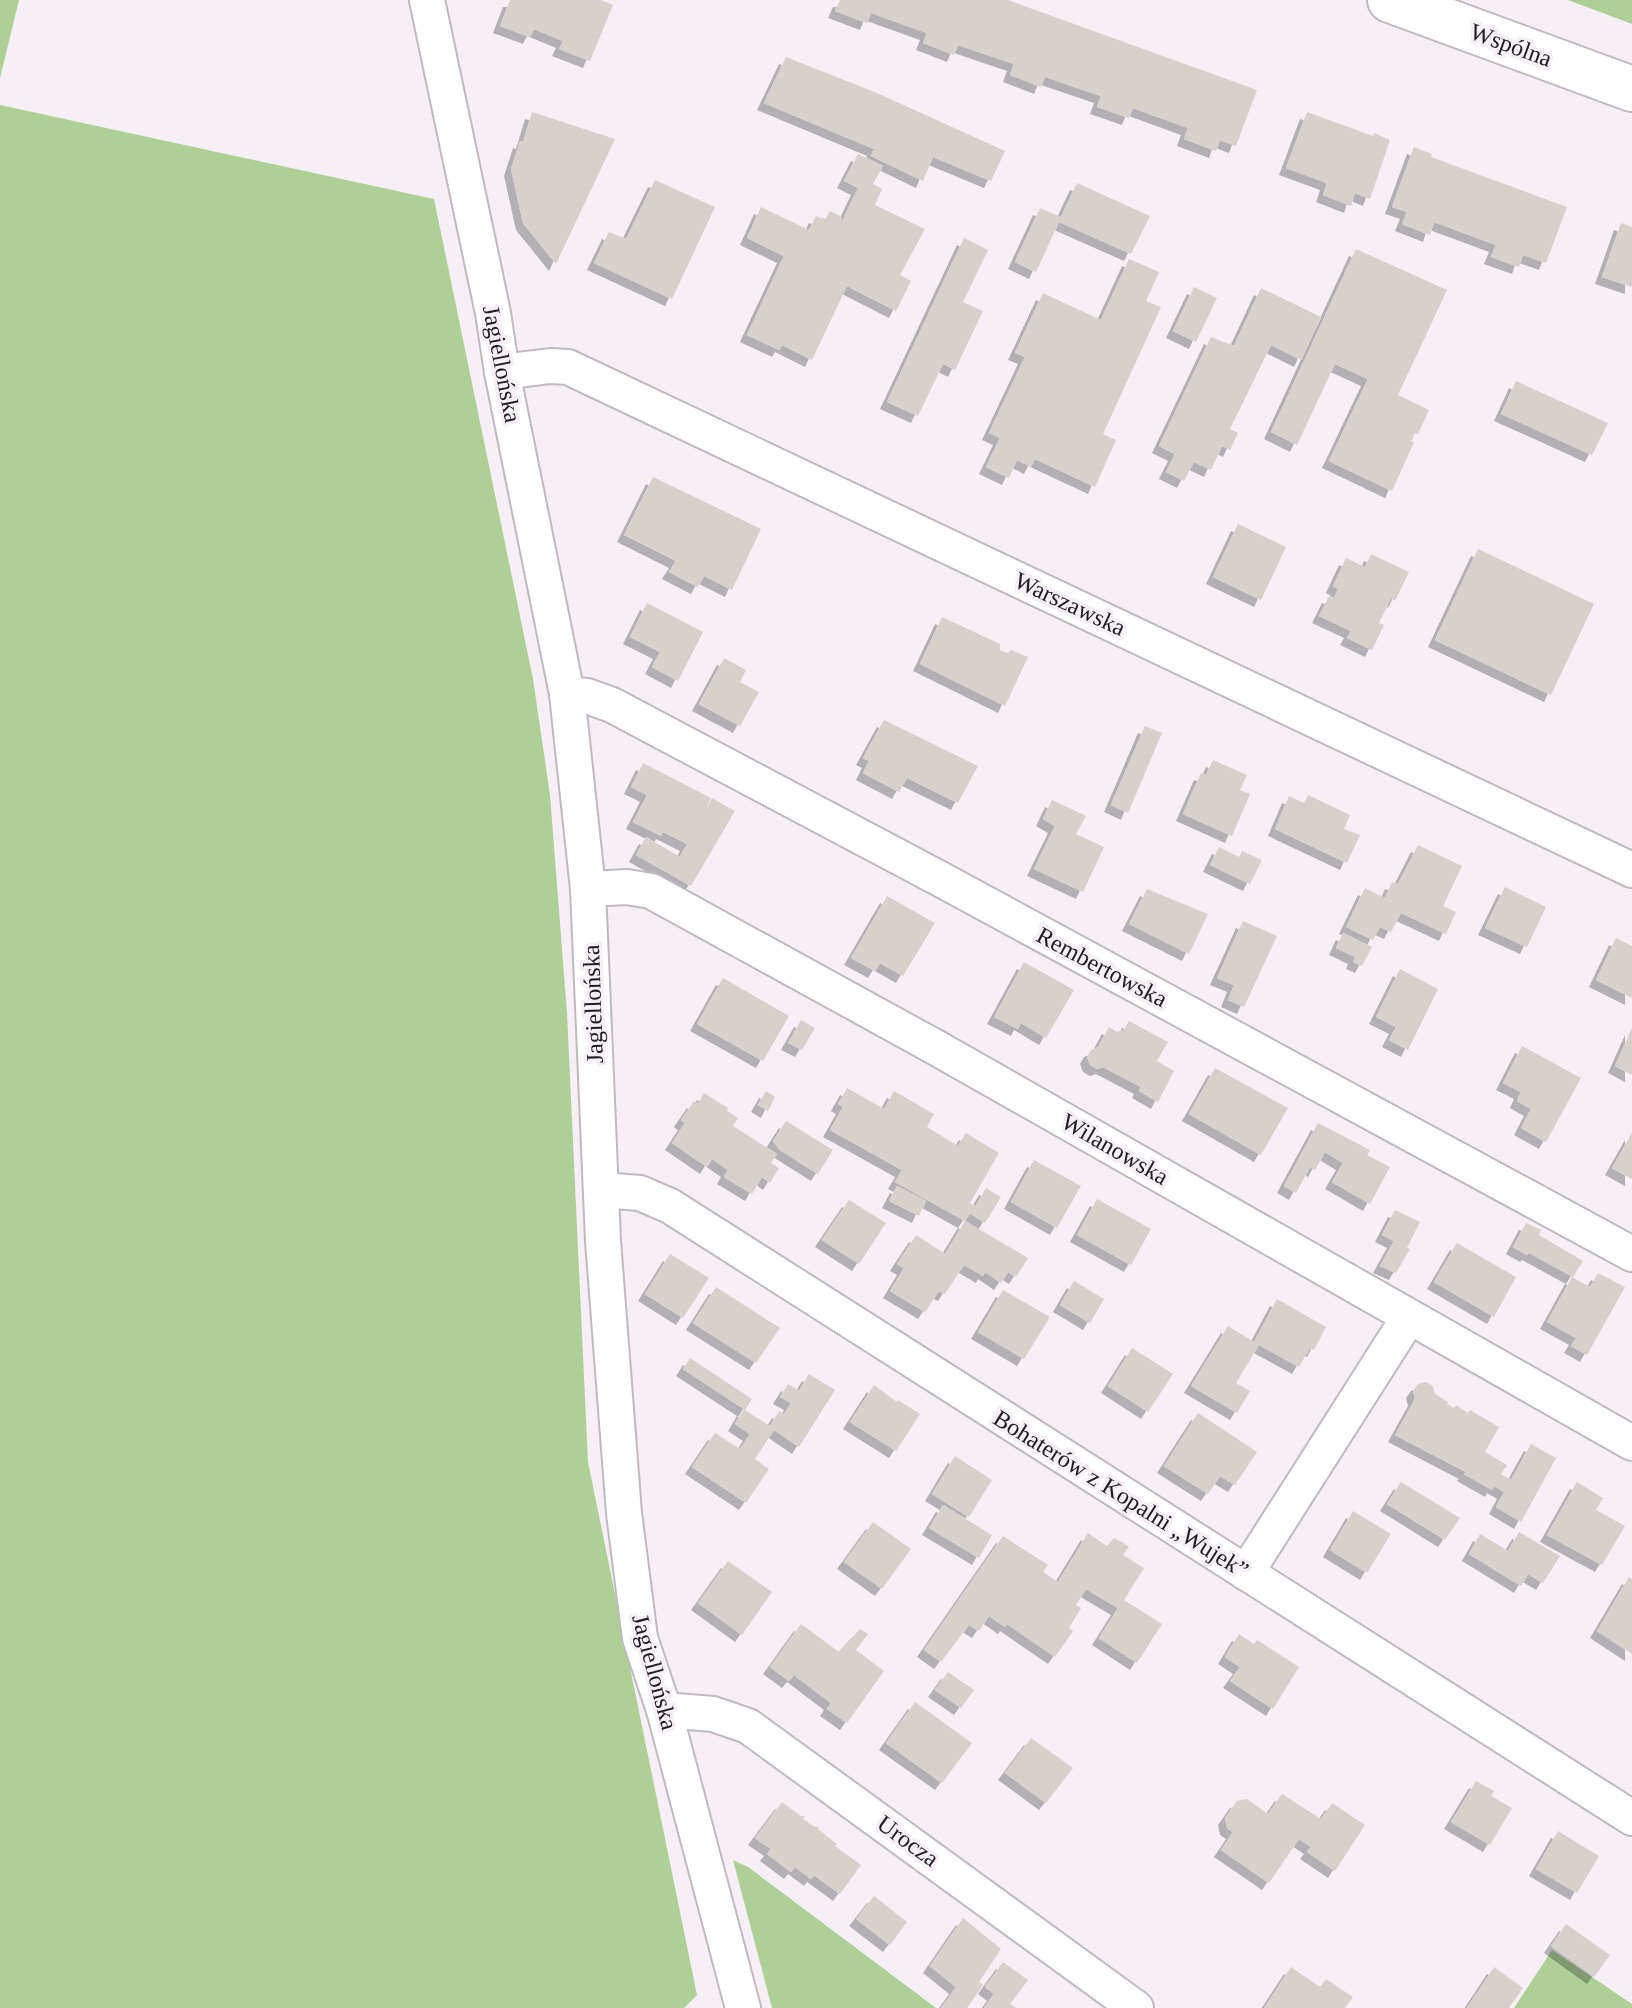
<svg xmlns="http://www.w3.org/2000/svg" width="1632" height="2008" viewBox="0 0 1632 2008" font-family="Georgia,serif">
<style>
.green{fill:#aed097}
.building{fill:#d6d2cb;filter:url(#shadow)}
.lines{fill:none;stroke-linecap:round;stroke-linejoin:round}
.street-casing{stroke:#c0bac0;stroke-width:38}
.secondary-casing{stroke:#c0bac0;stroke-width:48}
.street{stroke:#fff;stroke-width:34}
.secondary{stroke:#fff;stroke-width:44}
.labels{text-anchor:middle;stroke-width:7;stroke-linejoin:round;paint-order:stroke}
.street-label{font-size:24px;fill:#1f1d1f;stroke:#f6eff5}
</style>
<defs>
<filter id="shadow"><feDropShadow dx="-7" dy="7" stdDeviation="0" flood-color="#0004"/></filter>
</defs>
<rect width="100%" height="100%" fill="#f6eff5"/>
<g class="green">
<polygon points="0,0 19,0 0,78"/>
<polygon points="1568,0 1632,0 1632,24"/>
<polygon points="0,105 434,199 533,679 550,795 567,1013 588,1462 697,1995 684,2008 0,2008"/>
<polygon points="733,1860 748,1867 936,2008 772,2008"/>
<polygon points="1552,1950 1632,2004 1632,2008 1514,2008"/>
</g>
<g class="building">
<polygon points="510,0 601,0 613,5 590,61 559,49 563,41 534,29 530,37 500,26"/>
<polygon points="840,0 1008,0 1257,90 1236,146 1220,140 1216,151 1184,139 1188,128 1133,108 1129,118 1097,107 1101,96 1045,77 1041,87 1010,75 1014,64 958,45 954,55 923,43 927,33 871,13 867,23 835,11"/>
<polygon points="786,57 877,93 1005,151 991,181 933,157 923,181 871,156 874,149 764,103"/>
<polygon points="532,112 615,139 556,264 523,223 511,169 520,141 523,142"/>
<polygon points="1307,112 1373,136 1374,133 1390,140 1370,199 1355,193 1351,206 1323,195 1327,183 1286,168"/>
<polygon points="1414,147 1432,154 1431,157 1567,207 1546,263 1523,255 1519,267 1491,257 1496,245 1434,222 1430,235 1402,224 1407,212 1392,207"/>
<polygon points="858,154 883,166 873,184 882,189 875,205 925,229 900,275 911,281 896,311 847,286 812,360 782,345 779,350 747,335 784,256 747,238 761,207 809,230 816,216 825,220 830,211 842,217 839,228 858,188 844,181"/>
<polygon points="655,180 715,207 672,299 594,263 609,232 626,239"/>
<polygon points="1077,183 1150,216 1131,254 1059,222 1036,272 1015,262 1040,208 1061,217"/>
<polygon points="1621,223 1632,227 1632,287 1602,277"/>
<polygon points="964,238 988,250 963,302 983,311 955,370 943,364 918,416 887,402"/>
<polygon points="1356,249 1447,290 1398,395 1429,410 1418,434 1414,433 1410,441 1414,442 1392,491 1329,461 1368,379 1335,364 1297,445 1271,432"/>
<polygon points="1129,259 1159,272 1146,301 1161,307 1103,434 1116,440 1095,487 1035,459 1031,467 1017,460 1009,478 986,467 1000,438 989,433 1025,357 1015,353 1043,293 1101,320"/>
<polygon points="1194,287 1217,298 1196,342 1173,331"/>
<polygon points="1261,288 1321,317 1301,360 1271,345 1230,429 1238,433 1230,450 1222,446 1211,470 1194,462 1184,481 1166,472 1175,454 1159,446 1211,337 1234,346"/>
<polygon points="1516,381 1608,423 1592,455 1501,414"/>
<polygon points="653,477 761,529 732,590 704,576 698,587 669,572 676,561 624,535"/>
<polygon points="1238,524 1286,547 1261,600 1213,577"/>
<polygon points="1478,549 1594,604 1551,695 1435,640"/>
<polygon points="1371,554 1409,572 1395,601 1391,598 1379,623 1384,625 1372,650 1347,638 1351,631 1319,616 1329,596 1334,598 1338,589 1333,586 1346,558 1365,567"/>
<polygon points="647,603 703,632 678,681 652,667 660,652 630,637"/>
<polygon points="942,617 1000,644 1000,650 1008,653 1011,650 1028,657 1005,706 920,664"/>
<polygon points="724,658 746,670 740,682 759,692 740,726 699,704"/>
<polygon points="884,720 978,766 958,803 907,778 899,792 863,773 869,761 863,758"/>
<polygon points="1145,726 1162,733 1128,813 1111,805"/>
<polygon points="1213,760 1247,775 1240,790 1250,794 1232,836 1183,814 1201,773 1206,775"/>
<polygon points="643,763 711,798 701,818 712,798 735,811 691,886 636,855 646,837 680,857 687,844 663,832 661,836 633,822 647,795 631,787"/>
<polygon points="1308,795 1350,815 1344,829 1360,835 1347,863 1275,829 1289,796 1304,803"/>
<polygon points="1052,800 1086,816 1076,834 1104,847 1083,892 1034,869 1055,826 1043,819"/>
<polygon points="1418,845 1462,866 1443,906 1456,912 1446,934 1401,913 1391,932 1380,927 1373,940 1346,927 1365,888 1385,898 1392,882 1398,884"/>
<polygon points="1219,847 1239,857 1242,851 1262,860 1250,884 1210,865"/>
<polygon points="1505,887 1546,907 1527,947 1485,928"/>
<polygon points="1147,889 1208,914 1189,954 1129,924"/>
<polygon points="887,896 935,923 903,976 880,963 875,971 851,958"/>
<polygon points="1243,921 1277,936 1244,1007 1228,1000 1234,985 1217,978"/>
<polygon points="1343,933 1372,947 1362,966 1353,962 1355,957 1336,948"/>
<polygon points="1616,938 1632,946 1632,998 1596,980"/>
<polygon points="1024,962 1074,990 1046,1038 1021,1023 1018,1029 994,1017"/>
<polygon points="1400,969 1438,989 1408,1050 1389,1040 1396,1027 1376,1017"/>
<polygon points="723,978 789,1016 763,1061 697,1024"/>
<polygon points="801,1020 815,1028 802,1050 788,1043"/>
<polygon points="1129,1021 1168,1042 1157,1061 1174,1071 1158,1102 1139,1091 1141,1087 1103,1067 1097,1069 1090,1065 1087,1057 1091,1050 1098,1047 1109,1027 1117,1032 1124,1030"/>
<polygon points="1632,1028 1632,1075 1615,1066"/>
<polygon points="1522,1046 1581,1078 1546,1142 1521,1128 1531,1109 1517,1101 1521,1092 1503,1083"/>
<polygon points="1215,1068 1288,1108 1261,1155 1189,1114"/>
<polygon points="847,1088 884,1109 894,1091 934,1114 927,1127 958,1146 966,1133 999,1153 970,1203 975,1206 965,1221 895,1182 902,1170 830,1130 843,1107 838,1104"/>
<polygon points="766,1091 775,1097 768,1111 758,1105"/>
<polygon points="704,1093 728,1108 727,1111 738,1118 733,1126 777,1154 771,1163 779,1168 770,1183 762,1177 752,1194 724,1177 728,1170 712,1159 707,1167 672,1143 685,1123 681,1120 694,1101 698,1104"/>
<polygon points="786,1121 833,1150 818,1174 780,1150 773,1141"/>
<polygon points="1318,1123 1370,1150 1367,1155 1390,1167 1370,1204 1332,1182 1343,1163 1325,1152 1315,1170 1310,1167 1296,1193 1284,1186"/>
<polygon points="1632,1133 1632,1179 1612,1168"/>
<polygon points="1034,1160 1081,1186 1057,1228 1011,1202"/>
<polygon points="897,1186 926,1201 919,1216 889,1201"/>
<polygon points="986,1188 1001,1197 985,1223 971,1214"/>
<polygon points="1097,1199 1151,1229 1131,1265 1077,1235"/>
<polygon points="849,1200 886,1223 859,1264 822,1240"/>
<polygon points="1395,1210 1420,1222 1407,1248 1410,1249 1396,1273 1380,1266 1394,1241 1382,1235"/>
<polygon points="965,1221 1028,1258 1016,1277 1008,1272 1001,1283 985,1272 983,1276 964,1265 945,1294 939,1291 925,1312 890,1291 904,1268 897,1264 916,1235 945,1254"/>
<polygon points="1526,1223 1541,1230 1539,1235 1583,1261 1573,1277 1529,1253 1527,1255 1513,1247"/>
<polygon points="1457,1243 1516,1277 1494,1317 1434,1282"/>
<polygon points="670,1254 709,1278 683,1318 645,1294"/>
<polygon points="1598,1273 1625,1287 1587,1355 1571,1346 1576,1338 1547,1322 1572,1277 1590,1287"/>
<polygon points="1074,1281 1104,1299 1090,1323 1060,1305"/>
<polygon points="716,1287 780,1328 756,1363 693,1323"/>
<polygon points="1003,1290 1050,1317 1024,1359 978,1332"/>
<polygon points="1277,1299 1326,1327 1314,1350 1310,1348 1299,1367 1259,1345 1236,1383 1250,1391 1237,1413 1191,1386 1228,1326 1254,1342"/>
<polygon points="1132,1348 1173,1374 1148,1412 1108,1386"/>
<polygon points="690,1358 752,1399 745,1410 770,1426 779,1411 784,1414 791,1403 780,1397 788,1384 799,1391 809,1374 835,1390 799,1447 774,1430 755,1459 769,1469 746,1503 692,1467 715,1433 740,1449 750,1434 735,1424 744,1409 683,1369"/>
<polygon points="1426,1382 1433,1386 1435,1394 1448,1402 1447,1404 1454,1408 1456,1405 1468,1413 1470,1410 1499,1427 1485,1452 1507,1465 1501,1474 1511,1480 1531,1444 1556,1458 1521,1522 1496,1507 1504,1492 1494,1486 1492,1490 1464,1474 1466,1472 1395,1435 1415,1399 1413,1391 1418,1384"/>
<polygon points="874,1385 897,1402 898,1400 920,1414 896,1451 850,1422"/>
<polygon points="1198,1413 1257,1452 1235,1485 1220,1476 1208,1494 1164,1466"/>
<polygon points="955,1456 992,1480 969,1517 932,1494"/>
<polygon points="1401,1482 1460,1518 1445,1540 1387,1504"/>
<polygon points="1577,1482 1603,1498 1596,1510 1625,1526 1602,1565 1547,1535"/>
<polygon points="943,1505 992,1535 979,1558 929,1528"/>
<polygon points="1353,1511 1391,1534 1367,1573 1330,1550"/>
<polygon points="873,1522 911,1549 882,1589 844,1562"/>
<polygon points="1519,1532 1560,1556 1543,1583 1528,1574 1521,1586 1469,1554 1480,1534 1508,1551"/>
<polygon points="1088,1533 1107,1546 1114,1538 1122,1542 1129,1547 1123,1555 1144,1568 1124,1600 1162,1624 1137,1663 1099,1638 1118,1608 1086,1589 1076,1605 1081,1608 1069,1628 1073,1631 1055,1657 1007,1624 1005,1627 989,1616 979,1631 969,1625 941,1662 924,1650 1003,1536 1048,1565 1043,1572 1058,1582"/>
<polygon points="728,1561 772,1592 742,1635 698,1603"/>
<polygon points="1629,1577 1632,1579 1632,1654 1597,1631"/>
<polygon points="801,1624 839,1652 860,1629 868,1634 856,1650 884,1671 847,1723 827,1709 831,1703 794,1675 789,1681 770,1667"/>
<polygon points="1239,1634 1254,1644 1257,1640 1299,1667 1273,1709 1230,1681 1240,1667 1225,1657"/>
<polygon points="948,1672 974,1690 961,1708 935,1690"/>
<polygon points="915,1702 972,1743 942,1783 886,1743"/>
<polygon points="1031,1738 1073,1768 1046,1803 1005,1773"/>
<polygon points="1476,1781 1494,1791 1491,1796 1512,1808 1490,1845 1451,1822"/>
<polygon points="1282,1794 1321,1819 1332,1803 1365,1825 1335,1871 1307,1852 1311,1847 1299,1839 1269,1883 1221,1850 1233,1832 1227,1828 1225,1818 1237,1801 1247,1799 1268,1814"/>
<polygon points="782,1802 801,1816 805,1816 803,1819 815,1827 819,1827 818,1829 837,1844 835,1846 861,1865 840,1894 814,1875 811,1879 795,1867 791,1872 767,1854 771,1849 755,1838"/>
<polygon points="1558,1831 1599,1856 1577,1893 1536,1869"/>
<polygon points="874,1896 907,1922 890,1945 856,1919"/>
<polygon points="963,1918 1001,1949 979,1982 983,1985 967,2008 941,2008 956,1987 930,1966"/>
<polygon points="1566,1924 1610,1955 1594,1977 1551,1946"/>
<polygon points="1003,1962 1028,1980 1010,2004 1017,2008 984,2008 994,1994 985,1987"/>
<polygon points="1291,1967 1320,1987 1326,1979 1353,1997 1345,2008 1264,2008"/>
<polygon points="1494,1967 1523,1988 1509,2008 1467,2008"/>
</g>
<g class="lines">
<defs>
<g id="street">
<polyline points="427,0 493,313 502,372 567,694 588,889 603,1241 624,1513 640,1638 664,1710 743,2008"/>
<polyline points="502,372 550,366 568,367 1632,870"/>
<polyline points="567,694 587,696 612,705 944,881 1632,1254"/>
<polyline points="588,889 627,887 651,891 935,1047 1632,1443"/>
<polyline points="602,1190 640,1193 670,1206 1632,1818"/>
<polyline points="1246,1573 1409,1317"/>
<polyline points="664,1710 713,1714 748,1726 1136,2008"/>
</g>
<polyline id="secondary" points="1390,0 1632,89"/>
</defs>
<use href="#street" class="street-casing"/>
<use href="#secondary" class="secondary-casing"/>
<use href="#street" class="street"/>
<use href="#secondary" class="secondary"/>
</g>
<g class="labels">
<g class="street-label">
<text transform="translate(1511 45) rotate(20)" y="8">Wspólna</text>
<text transform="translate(502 364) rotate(79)" y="8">Jagiellońska</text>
<text transform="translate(1070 604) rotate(25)" y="8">Warszawska</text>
<text transform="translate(1102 967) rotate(28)" y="8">Rembertowska</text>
<text transform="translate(593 1004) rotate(-92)" y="8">Jagiellońska</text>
<text transform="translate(1115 1149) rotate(30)" y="8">Wilanowska</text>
<text transform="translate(1121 1494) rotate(32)" y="8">Bohaterów z Kopalni „Wujek”</text>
<text transform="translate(655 1672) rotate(75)" y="8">Jagiellońska</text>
<text transform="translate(908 1841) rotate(36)" y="8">Urocza</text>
</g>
</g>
</svg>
